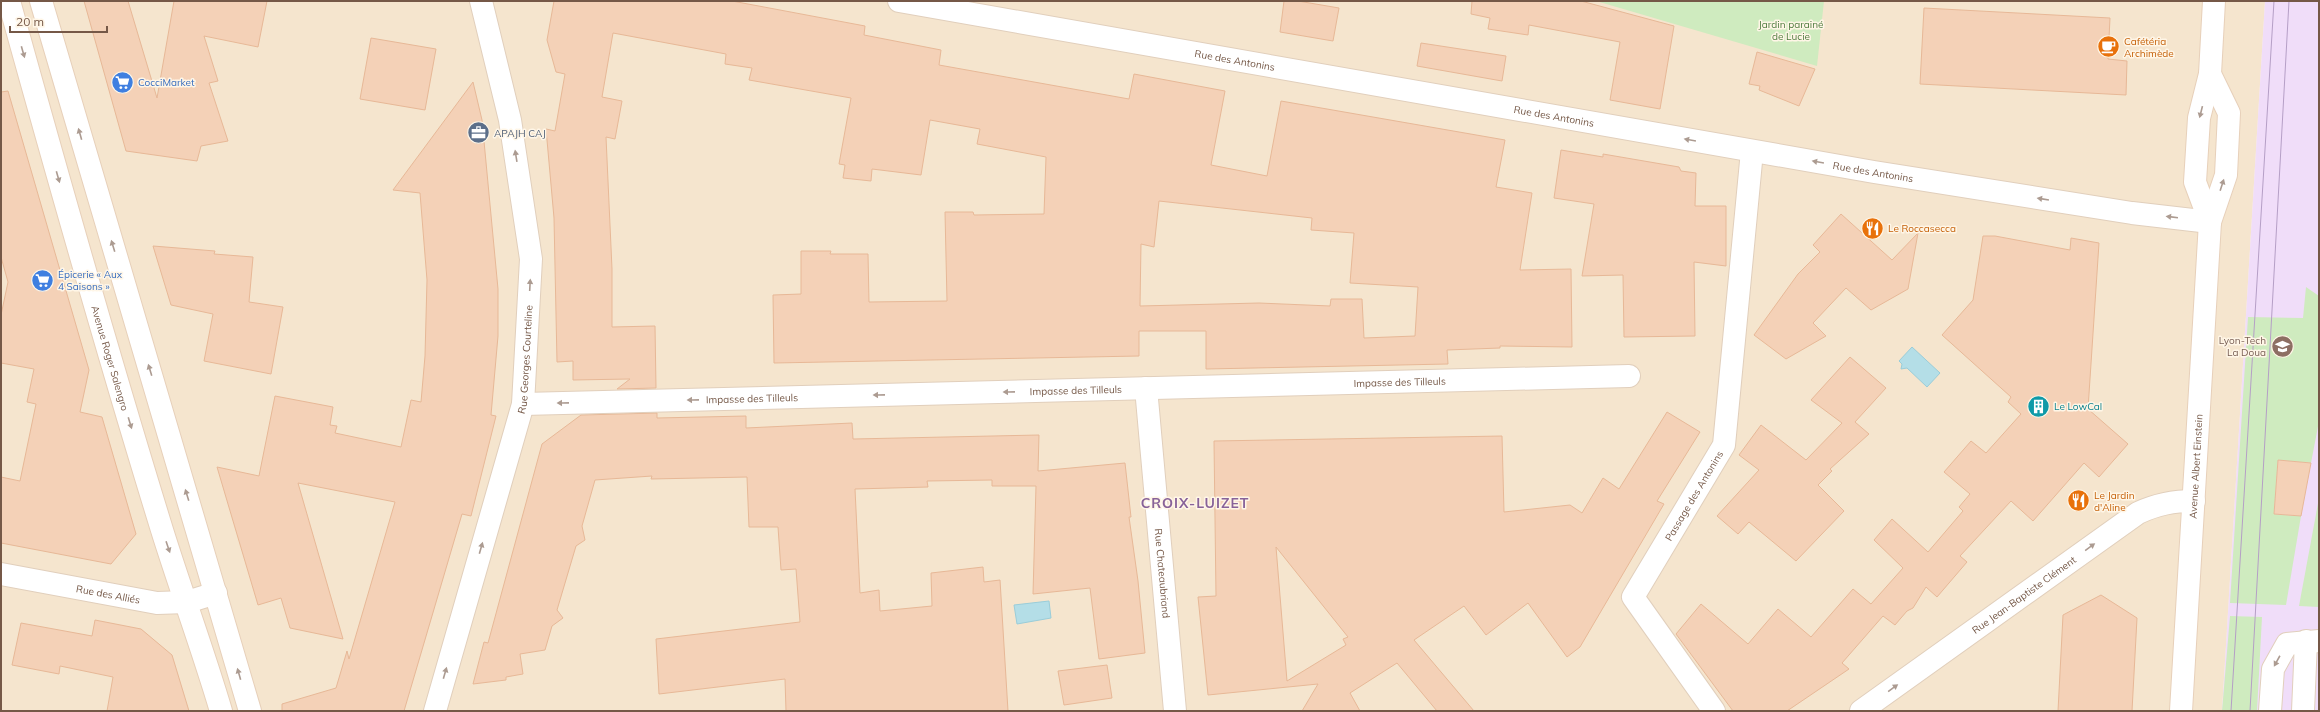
<svg xmlns="http://www.w3.org/2000/svg" width="2320" height="712" viewBox="0 0 2320 712" font-family="Mulish,sans-serif">
<style>
.residential{fill:#f5e5ce}
.education{fill:#f0ddf9}
.green{fill:#cfebbf}
.water{fill:#b4dee7;stroke:#9acdd9}
.building{fill:#f4d1b7;stroke:#e7b897;fill-rule:evenodd}
.lines{fill:none;stroke-linecap:round;stroke-linejoin:round}
.street-casing{stroke:#e1cfbc;stroke-width:24}
.secondary-casing{stroke:#e7d0ba;stroke-width:24}
.street{stroke:#fff;stroke-width:22}
.secondary{stroke:#fff;stroke-width:22}
.tram{stroke:#b59fc6;stroke-width:1}
.oneway{fill:#ac9b91}
.labels{text-anchor:middle;stroke-width:3;stroke-linejoin:round;paint-order:stroke}
.park-label{font-size:10px;fill:#4e7b3e;stroke:#fff6e7}
.food-label{font-size:10px;fill:#c56008;stroke:#fff6e7;text-anchor:start}
.street-label{font-size:10px;fill:#755847;stroke:#fff6e7}
.shop-label{font-size:10px;fill:#366cbe;stroke:#fff6e7;text-anchor:start}
.service-label{font-size:10px;fill:#4e5e75;stroke:#fff6e7;text-anchor:start}
.education-label{font-size:10px;fill:#785e54;stroke:#fff6e7;text-anchor:end}
.culture-label{font-size:10px;fill:#0d838f;stroke:#fff6e7;text-anchor:start}
.district-label{font-size:14px;font-weight:bold;letter-spacing:1px;fill:#886299;stroke:#fff6e7}
</style>
<rect width="100%" height="100%" fill="#fdf3e0"/>
<polygon class="residential" points="1,1 2265,1 2222,711 1,711"/>
<polygon class="education" points="2265,1 2319,1 2319,711 2222,711"/>
<g class="green">
<polygon points="1596,1 1824,1 1817,66"/>
<polygon points="2306,287 2319,296 2319,421 2311,463 2278,460 2274,514 2301,516 2286,605 2230,603 2248,317 2303,318"/>
<polygon points="2319,498 2319,607 2299,606"/>
<polygon points="2230,616 2262,617 2257,711 2222,711"/>
</g>
<g class="water">
<polygon points="1912,347 1940,373 1927,387 1907,368 1901,369 1902,364 1899,361"/>
<polygon points="1049,601 1051,618 1017,624 1014,605"/>
</g>
<g class="building">
<polygon points="84,1 128,1 157,98 174,1 267,1 258,47 204,36 218,81 209,83 228,141 201,146 197,161 126,151"/>
<path d="M554,1h178l133,25 -1,9 77,15 -2,15 190,34 5,-25 91,17 -14,74 56,11 14,-75 224,39 -9,47 36,6 -12,77 51,-1 1,78 -72,-1v2l-53,2 1,14 -242,5v-38h-67v25l-365,7 -1,-68 28,-1v-43h30l-1,3h38l1,48 78,-1 -2,-89h28l1,3 70,-1 2,-57 -69,-13 3,-15 -50,-9 -9,55 -49,-6 -1,12 -28,-3 2,-13 -6,-1 12,-66 -102,-18 3,-12 -27,-4 1,-10 -113,-21 -11,64 20,4 -7,38 -9,-2 6,132v58l43,-1 1,62 -39,1 13,-10 -57,1v-19l-16,1 -3,-144 -8,-89 9,2 10,-57 -9,-2 -9,-32zM1159,201l153,17 -1,12 43,3 -4,50 68,4 -3,49 -51,2 -2,-39h-31l-1,7 -71,-3 -119,3 1,-62 13,3z"/>
<polygon points="1284,1 1298,1 1339,8 1333,41 1280,32"/>
<polygon points="1472,1 1581,1 1674,26 1660,109 1610,100 1620,42 1529,25 1528,35 1488,29 1490,18 1471,14"/>
<polygon points="1924,8 2110,18 2108,59 2127,61 2126,95 1920,84"/>
<polygon points="371,38 436,49 425,110 360,99"/>
<polygon points="1421,43 1506,56 1502,81 1417,66"/>
<polygon points="1757,52 1815,69 1799,106 1759,90 1760,86 1749,84"/>
<polygon points="473,82 482,120 498,289 498,336 491,415 496,416 471,516 462,514 404,711 282,711 282,704 336,688 347,651 349,659 395,502 298,483 343,639 290,628 281,598 258,605 217,467 259,476 275,396 333,407 330,425 337,426 335,433 401,447 411,400 421,402 425,356 427,280 420,193 393,190"/>
<polygon points="8,91 89,370 80,412 102,417 136,534 111,564 1,543 1,477 20,481 36,404 27,402 34,369 1,363 1,315 8,282 1,257 1,92"/>
<polygon points="1561,150 1603,157 1603,154 1679,167 1681,171 1696,173 1695,206 1726,206 1726,266 1694,262 1695,336 1624,337 1623,275 1582,276 1594,204 1554,198"/>
<polygon points="1841,214 1892,260 1918,233 1908,289 1871,310 1846,288 1813,323 1826,336 1786,359 1754,335 1798,274 1820,252 1813,245"/>
<polygon points="1983,236 1995,236 2070,250 2071,238 2099,243 2088,409 2128,444 2099,477 2084,463 2033,521 2011,501 1960,556 1967,562 1937,597 1926,587 1913,608 1907,611 1895,625 1883,616 1842,663 1849,669 1787,711 1733,711 1676,634 1701,604 1748,644 1778,609 1811,637 1853,589 1871,604 1903,568 1874,540 1892,519 1928,552 1963,511 1959,507 1970,494 1944,472 1971,441 1986,453 2021,414 2008,402 2011,397 1942,335 1973,300"/>
<polygon points="153,246 215,251 214,254 253,257 249,302 283,307 271,374 204,361 213,314 171,305"/>
<polygon points="1850,357 1886,388 1855,422 1869,434 1830,469 1832,471 1818,485 1844,511 1796,561 1749,522 1738,534 1717,516 1759,470 1739,455 1761,425 1806,460 1842,423 1811,400"/>
<path d="M1667,412l33,20 -43,69 7,3 -84,143 -13,10 -39,-54 -42,32 -22,-29 -50,34 60,71h-37l-40,-48 -47,30 10,18h-58l16,-27 -110,11 -10,-98 18,-1 -2,-155 288,-5 2,76 66,-7 12,8 21,-35 16,11zM1276,547l72,90 -5,2 3,6 -59,36z"/>
<polygon points="657,413 657,418 746,416 746,428 852,423 853,439 1039,435 1038,471 1125,463 1131,517 1129,517 1138,581 1145,653 1099,659 1090,588 1033,594 1036,486 992,486 992,480 927,481 928,487 855,489 860,593 879,590 880,611 932,606 931,573 983,567 984,582 1000,580 1008,711 786,711 785,679 659,694 656,639 800,622 796,569 781,570 778,527 749,527 747,477 651,479 652,476 595,480 582,526 585,540 576,546 557,610 563,618 552,626 545,650 520,654 523,674 506,677 506,680 473,684 484,642 488,643 542,444 581,415"/>
<polygon points="2278,460 2311,463 2301,516 2274,514"/>
<polygon points="2101,595 2137,618 2132,711 2058,711 2063,615"/>
<polygon points="95,620 141,629 172,655 189,711 107,711 113,677 60,666 59,674 12,665 21,623 92,636"/>
<polygon points="1107,665 1112,698 1064,705 1058,671"/>
</g>
<g class="lines">
<defs>
<g id="street">
<path id="s1" d="M899,1l975,171 258,41 78,9"/>
<path id="s2" d="M1146,388l29,323"/>
<path id="s3" d="M523,404l1106,-28"/>
<path id="s4" d="M1,574l156,29 30,-1 29,-9"/>
<path id="s5" d="M435,711l88,-307 8,-145 -21,-139 -29,-119"/>
<path id="s6" d="M1714,711l-81,-114 91,-152 28,-294"/>
<path id="s7" d="M1861,711l277,-198c19,-9 35,-12 56,-12"/>
<polyline points="2270,711 2273,669 2287,644 2319,641"/>
<polyline points="2303,711 2306,641"/>
</g>
<g id="secondary">
<path id="s8" d="M9,1c49,177 99,354 153,529 19,61 41,120 59,181"/>
<polyline points="41,1 250,711"/>
<polyline points="2210,222 2195,182 2199,118 2210,74 2214,1"/>
<path id="s9" d="M2181,711l29,-489 16,-47 3,-62 -19,-39"/>
</g>
</defs>
<use href="#street" class="street-casing"/>
<use href="#secondary" class="secondary-casing"/>
<use href="#street" class="street"/>
<use href="#secondary" class="secondary"/>
<g class="tram">
<polyline points="2231,711 2274,1"/>
<polyline points="2250,711 2289,1"/>
</g>
</g>
<defs><path id="oneway-solid" d="M-6-.8H1V-3.2L6.5 0L1 3.2V.8H-6Z"/></defs>
<g class="oneway">
<use href="#oneway-solid" transform="translate(23 52) rotate(74)"/>
<use href="#oneway-solid" transform="translate(2201 112) rotate(104)"/>
<use href="#oneway-solid" transform="translate(80 134) rotate(-106)"/>
<use href="#oneway-solid" transform="translate(1690 140) rotate(-170)"/>
<use href="#oneway-solid" transform="translate(516 156) rotate(-99)"/>
<use href="#oneway-solid" transform="translate(1818 162) rotate(-170)"/>
<use href="#oneway-solid" transform="translate(58 177) rotate(74)"/>
<use href="#oneway-solid" transform="translate(2222 185) rotate(-72)"/>
<use href="#oneway-solid" transform="translate(2043 199) rotate(-171)"/>
<use href="#oneway-solid" transform="translate(2172 217) rotate(-173)"/>
<use href="#oneway-solid" transform="translate(113 246) rotate(-107)"/>
<use href="#oneway-solid" transform="translate(530 285) rotate(-87)"/>
<use href="#oneway-solid" transform="translate(150 370) rotate(-107)"/>
<use href="#oneway-solid" transform="translate(1009 392) rotate(179)"/>
<use href="#oneway-solid" transform="translate(879 395) rotate(179)"/>
<use href="#oneway-solid" transform="translate(693 400) rotate(179)"/>
<use href="#oneway-solid" transform="translate(563 403) rotate(179)"/>
<use href="#oneway-solid" transform="translate(130 423) rotate(73)"/>
<use href="#oneway-solid" transform="translate(187 495) rotate(-107)"/>
<use href="#oneway-solid" transform="translate(168 547) rotate(71)"/>
<use href="#oneway-solid" transform="translate(2090 547) rotate(-36)"/>
<use href="#oneway-solid" transform="translate(481 548) rotate(-74)"/>
<use href="#oneway-solid" transform="translate(2277 661) rotate(119)"/>
<use href="#oneway-solid" transform="translate(445 673) rotate(-74)"/>
<use href="#oneway-solid" transform="translate(239 674) rotate(-106)"/>
<use href="#oneway-solid" transform="translate(1893 688) rotate(-36)"/>
</g>
<defs>
<symbol id="cafe-disc" viewBox="-11 -11 22 22"><circle r="9.5" fill="#e8710a" stroke="#fff6e7"/><path d="M-5.5-4.5H6V0H3Q3 3.5 0 3.5H-2.5Q-5.5 3.5-5.5 0ZM3-3.2v2h1.7v-2ZM-6 4.5H4V6H-6Z" fill="#fff"/></symbol>
<symbol id="supermarket-disc" viewBox="-11 -11 22 22"><circle r="9.5" fill="#3f7fe0" stroke="#fff6e7"/><path d="M-6-5.5h2.5l.6 2H6L4.5 2H-2.5L-4.4-4H-6ZM-1.5 3.2a1.3 1.3 0 1 0 .1 0ZM3 3.2a1.3 1.3 0 1 0 .1 0Z" fill="#fff"/></symbol>
<symbol id="office-disc" viewBox="-11 -11 22 22"><circle r="9.5" fill="#5c6f8a" stroke="#fff6e7"/><path d="M-6-3h4V-5.5h4V-3h4V5H-6ZM-1-4.5V-3h2v-1.5ZM-6 0V1H6V0Z" fill="#fff"/></symbol>
<symbol id="restaurant-disc" viewBox="-11 -11 22 22"><circle r="9.5" fill="#e8710a" stroke="#fff6e7"/><path d="M-5-6h1v4h1v-4h1v4h1v-4h1v5L-1.5 .5V6h-2V.5L-5-1ZM5-6V6H3V1.5H1.5Q1.5-4 5-6Z" fill="#fff"/></symbol>
<symbol id="university-disc" viewBox="-11 -11 22 22"><circle r="9.5" fill="#8d6e63" stroke="#fff6e7"/><path d="M0-5L7-2L0 1L-7-2ZM-4 1L0 2.5L4 1V4Q0 6-4 4Z" fill="#fff"/></symbol>
<symbol id="building-disc" viewBox="-11 -11 22 22"><circle r="9.5" fill="#0f9aa8" stroke="#fff6e7"/><path d="M-4-6H4V6H1V3H-1V6H-4ZM-2.5-4.3h1.7v1.8h-1.7ZM.8-4.3h1.7v1.8H.8ZM-2.5-1h1.7V.8h-1.7ZM.8-1h1.7V.8H.8Z" fill="#fff"/></symbol>
</defs>
<g fill-rule="evenodd">
<use href="#cafe-disc" x="2096" y="34" width="25" height="25"/>
<use href="#supermarket-disc" x="110" y="70" width="25" height="25"/>
<use href="#office-disc" x="466" y="120" width="25" height="25"/>
<use href="#restaurant-disc" x="1860" y="216" width="25" height="25"/>
<use href="#supermarket-disc" x="30" y="268" width="25" height="25"/>
<use href="#university-disc" x="2270" y="334" width="25" height="25"/>
<use href="#building-disc" x="2026" y="394" width="25" height="25"/>
<use href="#restaurant-disc" x="2066" y="488" width="25" height="25"/>
</g>
<g class="labels">
<g class="park-label">
<text x="1791" y="28">Jardin parainé<tspan x="1791" dy="12">de Lucie</tspan></text>
</g>
<g class="food-label">
<text x="2124" y="45">Cafétéria<tspan x="2124" dy="12">Archimède</tspan></text>
<text x="1888" y="232">Le Roccasecca</text>
<text x="2094" y="499">Le Jardin<tspan x="2094" dy="12">d'Aline</tspan></text>
</g>
<g class="street-label">
<text dy="4" stroke="none"><textPath href="#s1" startOffset="341">Rue des Antonins</textPath></text>
<text dy="4" stroke="none"><textPath href="#s1" startOffset="665">Rue des Antonins</textPath></text>
<text dy="4" stroke="none"><textPath href="#s1" startOffset="989">Rue des Antonins</textPath></text>
<text dy="4" stroke="none"><textPath href="#s8" startOffset="371">Avenue Roger Salengro</textPath></text>
<text dy="4" stroke="none"><textPath href="#s5" startOffset="364">Rue Georges Courteline</textPath></text>
<text dy="4" stroke="none"><textPath href="#s3" startOffset="877">Impasse des Tilleuls</textPath></text>
<text dy="4" stroke="none"><textPath href="#s3" startOffset="553">Impasse des Tilleuls</textPath></text>
<text dy="4" stroke="none"><textPath href="#s3" startOffset="229">Impasse des Tilleuls</textPath></text>
<text dy="4" stroke="none"><textPath href="#s9" startOffset="245">Avenue Albert Einstein</textPath></text>
<text dy="4" stroke="none"><textPath href="#s6" startOffset="258">Passage des Antonins</textPath></text>
<text dy="4" stroke="none"><textPath href="#s2" startOffset="186">Rue Chateaubriand</textPath></text>
<text dy="4" stroke="none"><textPath href="#s4" startOffset="109">Rue des Alliés</textPath></text>
<text dy="4" stroke="none"><textPath href="#s7" startOffset="200">Rue Jean-Baptiste Clément</textPath></text>
</g>
<g class="shop-label">
<text x="138" y="86">CocciMarket</text>
<text x="58" y="278">Épicerie « Aux<tspan x="58" dy="12">4 Saisons »</tspan></text>
</g>
<g class="service-label">
<text x="494" y="137">APAJH CAJ</text>
</g>
<g class="education-label">
<text x="2266" y="344">Lyon-Tech<tspan x="2266" dy="12">La Doua</tspan></text>
</g>
<g class="culture-label">
<text x="2054" y="410">Le LowCal</text>
</g>
<g class="district-label">
<text x="1195" y="508">CROIX-LUIZET</text>
</g>
</g>
<rect width="2320" height="712" fill="none" stroke="#755847" stroke-width="4"/>
<path d="M10 26v6h97v-6" fill="none" stroke="#755847" stroke-width="2"/>
<text x="16" y="26" font-size="12" fill="#755847" stroke="#fff6e7" stroke-width="3" paint-order="stroke">20 m</text>
</svg>
